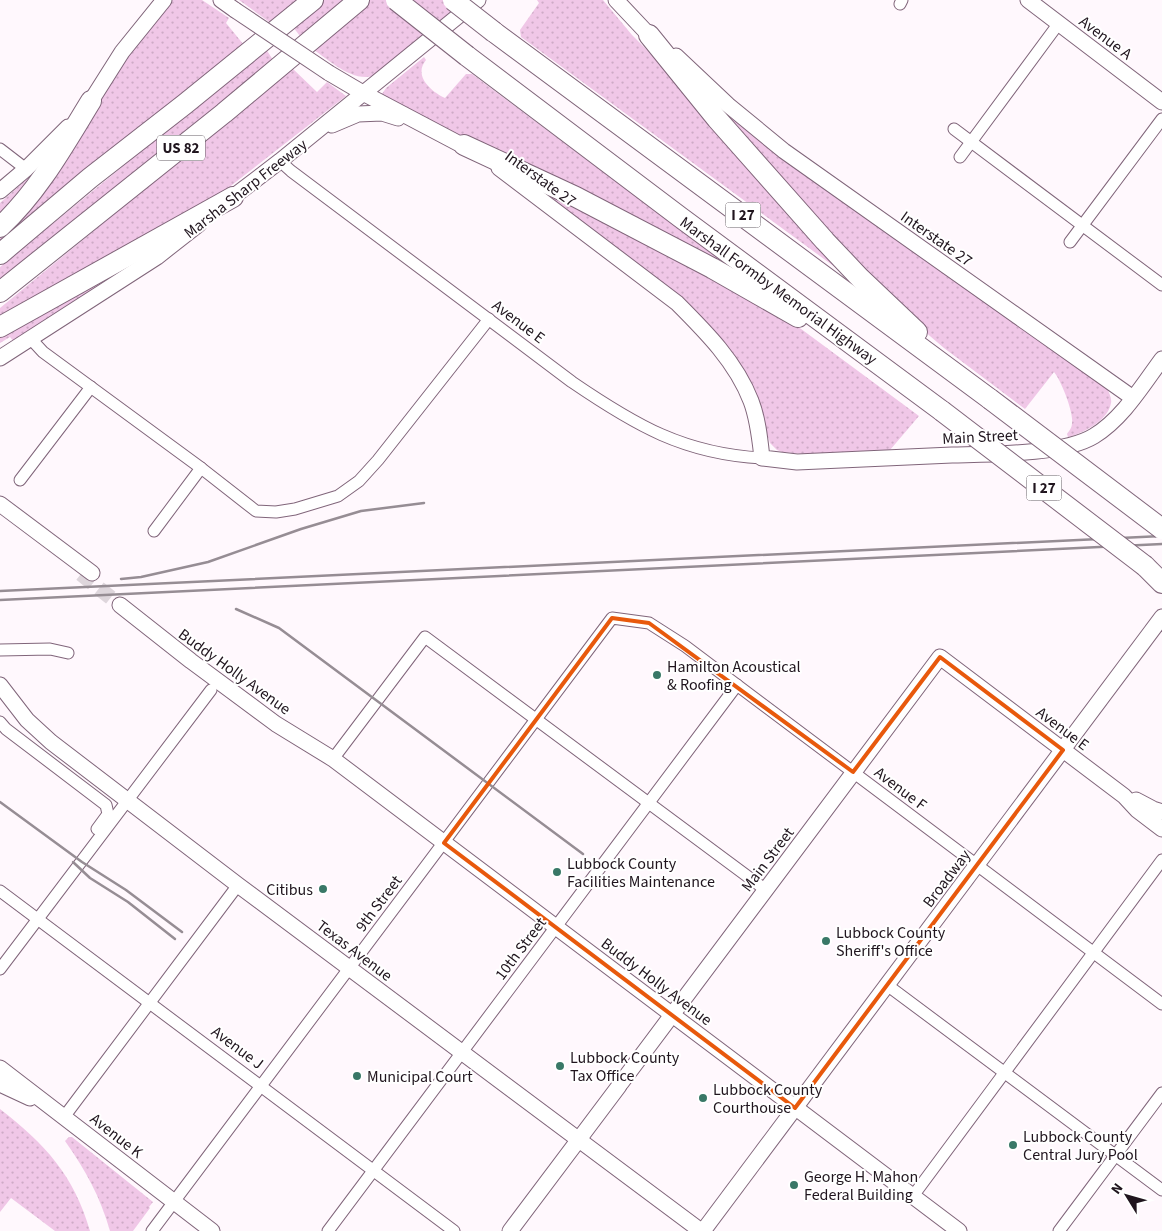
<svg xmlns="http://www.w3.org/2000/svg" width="1162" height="1231" viewBox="0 0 1162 1231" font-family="'Source Sans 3',sans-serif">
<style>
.grass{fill:url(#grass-dots)}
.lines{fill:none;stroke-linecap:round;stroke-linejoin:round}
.secondary-tunnel{stroke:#ded6dc;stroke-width:15;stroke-dasharray:15 8;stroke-linecap:butt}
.street-casing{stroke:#80657a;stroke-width:13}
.secondary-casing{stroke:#80657a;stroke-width:17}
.highway-casing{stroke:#80657a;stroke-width:22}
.street{stroke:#fff;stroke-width:11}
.secondary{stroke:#fff;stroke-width:15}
.highway{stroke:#fff;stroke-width:20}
.rail{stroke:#968d94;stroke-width:2.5}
.secondary-bridge-casing{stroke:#80657a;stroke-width:17;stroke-linecap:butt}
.highway-bridge-casing{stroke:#80657a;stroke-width:22;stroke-linecap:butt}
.secondary-bridge{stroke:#fff;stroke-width:15}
.highway-bridge{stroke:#fff;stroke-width:20}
.marked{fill:none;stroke:#e8590c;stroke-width:4;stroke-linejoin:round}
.poi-dot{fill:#397867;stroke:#fff;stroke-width:2}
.labels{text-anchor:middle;stroke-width:4;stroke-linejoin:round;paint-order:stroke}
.shield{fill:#fff;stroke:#635b62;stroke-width:1}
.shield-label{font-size:15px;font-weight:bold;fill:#20151e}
.street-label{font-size:16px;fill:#20151e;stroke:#fff}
.poi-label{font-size:16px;fill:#20151e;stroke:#fff;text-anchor:start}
</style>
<defs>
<pattern id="grass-dots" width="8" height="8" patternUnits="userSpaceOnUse" patternTransform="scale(1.25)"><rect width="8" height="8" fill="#f0c7e7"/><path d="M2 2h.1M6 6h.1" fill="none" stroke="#ceaac6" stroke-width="1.8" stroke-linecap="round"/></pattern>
</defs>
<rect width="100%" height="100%" fill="#fff8fd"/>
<g class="grass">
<polygon points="171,0 202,0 229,18 226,23 244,45 0,245 0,235 110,81"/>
<polygon points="239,0 300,0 272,24"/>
<polygon points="323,0 348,0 303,40 293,27"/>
<path d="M367,0h98l-92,76c-22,6 -45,-17 -62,-28z"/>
<polygon points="537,0 603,0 632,35 680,83 839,270 521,37 520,30 539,3"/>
<polygon points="266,49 273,60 198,121 182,137 0,286 0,267"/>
<path d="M424,57l2,3c-13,16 5,31 19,38l21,-24h6l254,190 -346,-167 6,-9z"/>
<polygon points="292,68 317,92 327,82 346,96 209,203 0,321 0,308"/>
<path d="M725,109l382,279c2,5 5,10 4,15 -3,18 -28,30 -43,34l-1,-3c2,-3 5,-6 5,-11 2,-10 -11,-43 -18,-51l-29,37 -81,-61 -34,-29 -35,-34 -153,-174z"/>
<polygon points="36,171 0,220 0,203"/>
<polygon points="553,198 685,261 789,320 919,416 890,450 806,454 782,452 777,450 770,443 758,403 740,367 551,202"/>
<polygon points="148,256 14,342 10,337 0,343 0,336"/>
<path d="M0,1109c45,35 74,66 90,122h-35l-44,-33 -11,14z"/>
<path d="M69,1137h3l81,65 -4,5 1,1 -17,23h-23c-10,-35 -24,-60 -45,-90z"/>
</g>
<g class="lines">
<polyline class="secondary-tunnel" points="81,574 120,605"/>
<defs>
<g id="street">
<polyline points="900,4 902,0"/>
<polyline points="954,129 1162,285"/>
<polyline points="0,149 26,169"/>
<polyline points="960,157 1059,23"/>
<path d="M280,161l11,10 281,211c63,43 112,72 190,76"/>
<polyline points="1070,242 1162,119"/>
<polyline points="31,339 43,352 201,468 256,511 276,512 295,509 338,496 359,481 378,460 489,319"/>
<polyline points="20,480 91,387"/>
<polyline points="154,531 201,468"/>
<polyline points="0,650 50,649 68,653"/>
<polyline points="0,722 6,729 106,805 108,814 97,829"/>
<polyline points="333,759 425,637 766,890"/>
<polyline points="0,891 454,1231"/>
<polyline points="0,969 211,690"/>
<polyline points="887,985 1162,1190"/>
<polyline points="64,1117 238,885"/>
<polyline points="913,1196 1162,860"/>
<polyline points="152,1231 612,618 649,623 685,646 1162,1004"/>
<polyline points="328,1231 737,685"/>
<polyline points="1059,1231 1162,1093"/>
</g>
<g id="secondary">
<polyline points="221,0 235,10"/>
<polyline points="616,0 649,35 656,41"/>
<polyline points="1028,0 1162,102"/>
<polyline points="676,56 728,105 784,151 1133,398"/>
<polyline points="329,73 363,93 471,150"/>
<polyline points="85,108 91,101 122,52 164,0"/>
<polyline points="332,125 358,114 382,113 398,118"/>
<path d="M499,168l178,135c29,29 59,59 74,98 7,18 9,39 11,57l35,4c52,-2 103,-5 155,-7 38,-1 111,0 142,-19 29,-18 48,-50 68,-77"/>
<polyline points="0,191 26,169 68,127"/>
<polyline points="225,203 280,161 478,0"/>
<polyline points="0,358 157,257 199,224"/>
<polyline points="0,504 92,573"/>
<polyline points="120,605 191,661 276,724 333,759 959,1231"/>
<polyline points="0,685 27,720 51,742 238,885 701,1231"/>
<polyline points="1136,800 1153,809 1162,812"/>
<polyline points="0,1068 212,1231"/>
<polyline points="621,1083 940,657 1124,796 1137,810 1162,829"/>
<polyline points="0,1084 30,1098"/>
<polyline points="510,1231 619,1086"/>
<polyline points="703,1231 1162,617"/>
</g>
<g id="highway">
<polyline points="494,32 990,399"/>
<polyline points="649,35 717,119 825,241 860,278 917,332"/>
<polyline points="467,56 680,217 942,411"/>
<polyline points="464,145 576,197 712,268 798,317"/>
<path d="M0,227c38,-35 64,-82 91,-126"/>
<polyline points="0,254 90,178 185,104 313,0"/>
<polyline points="0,292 224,113 359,0"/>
<polyline points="0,327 233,197"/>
<polyline points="1145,566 1162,583"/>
</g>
</defs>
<use href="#street" class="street-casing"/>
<use href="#secondary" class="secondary-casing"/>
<use href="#highway" class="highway-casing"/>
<use href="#street" class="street"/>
<use href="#secondary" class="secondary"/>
<use href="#highway" class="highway"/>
<g class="rail">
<polyline points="121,579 141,577 208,562 301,529 361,511 424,503"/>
<polyline points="0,591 1162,536"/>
<polyline points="0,600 1162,544"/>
<polyline points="236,609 279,628 583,854"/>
<polyline points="0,802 82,862 126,890 182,932"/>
<polyline points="73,862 90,878 128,902 175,939"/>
</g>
<defs>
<polyline id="secondary-bridge" points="235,10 329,73"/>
<g id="highway-bridge">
<polyline points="396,0 467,56"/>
<polyline points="453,0 494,32"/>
<polyline points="990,399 1162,529"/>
<polyline points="942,411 1145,566"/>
</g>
</defs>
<use href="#secondary-bridge" class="secondary-bridge-casing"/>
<use href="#highway-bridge" class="highway-bridge-casing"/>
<use href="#secondary-bridge" class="secondary-bridge"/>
<use href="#highway-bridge" class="highway-bridge"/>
</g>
<path class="marked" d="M612,618l37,5 204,149 87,-115 123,93 -268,358 -351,-265z"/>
<g class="poi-dot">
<circle cx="657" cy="675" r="5"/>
<circle cx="557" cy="872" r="5"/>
<circle cx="323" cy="889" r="5"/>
<circle cx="826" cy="941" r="5"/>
<circle cx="560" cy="1066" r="5"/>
<circle cx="357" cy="1076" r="5"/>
<circle cx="703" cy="1098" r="5"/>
<circle cx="1013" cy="1145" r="5"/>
<circle cx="794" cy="1185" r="5"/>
</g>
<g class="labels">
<g class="shield">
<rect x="157" y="135.5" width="48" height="25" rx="4"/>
<rect x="725.5" y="202.5" width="35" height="25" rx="4"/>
<rect x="1026.5" y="475.5" width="35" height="25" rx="4"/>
</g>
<g class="shield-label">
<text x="181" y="153">US 82</text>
<text x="743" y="220">I 27</text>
<text x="1044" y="493">I 27</text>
</g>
<g class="street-label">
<text transform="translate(1106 37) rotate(37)" y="6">Avenue A</text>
<text transform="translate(541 178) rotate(36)" y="6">Interstate 27</text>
<text transform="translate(245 188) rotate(-38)" y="6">Marsha Sharp Freeway</text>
<text transform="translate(937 238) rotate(35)" y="6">Interstate 27</text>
<text transform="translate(779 290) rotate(36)" y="6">Marshall Formby Memorial Highway</text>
<text transform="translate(519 321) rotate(37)" y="6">Avenue E</text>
<text transform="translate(980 436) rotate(-3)" y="6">Main Street</text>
<text transform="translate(235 671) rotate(36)" y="6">Buddy Holly Avenue</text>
<text transform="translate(1063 728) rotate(37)" y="6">Avenue E</text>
<text transform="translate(901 788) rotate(37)" y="6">Avenue F</text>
<text transform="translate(767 859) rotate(-53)" y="6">Main Street</text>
<text transform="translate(946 878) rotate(-53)" y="6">Broadway</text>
<text transform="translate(378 903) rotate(-53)" y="6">9th Street</text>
<text transform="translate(520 948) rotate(-53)" y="6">10th Street</text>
<text transform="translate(355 950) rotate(37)" y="6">Texas Avenue</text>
<text transform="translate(657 981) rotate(37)" y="6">Buddy Holly Avenue</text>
<text transform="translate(238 1047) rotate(37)" y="6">Avenue J</text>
<text transform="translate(117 1135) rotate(38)" y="6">Avenue K</text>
</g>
<g class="poi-label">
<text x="667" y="672">Hamilton Acoustical<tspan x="667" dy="18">&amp; Roofing</tspan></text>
<text x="567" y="869">Lubbock County<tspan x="567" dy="18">Facilities Maintenance</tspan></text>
<text x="313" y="895" text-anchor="end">Citibus</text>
<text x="836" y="938">Lubbock County<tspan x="836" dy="18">Sheriff's Office</tspan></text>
<text x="570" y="1063">Lubbock County<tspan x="570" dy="18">Tax Office</tspan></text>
<text x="367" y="1082">Municipal Court</text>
<text x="713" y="1095">Lubbock County<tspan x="713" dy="18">Courthouse</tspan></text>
<text x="1023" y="1142">Lubbock County<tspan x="1023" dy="18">Central Jury Pool</tspan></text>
<text x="804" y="1182">George H. Mahon<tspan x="804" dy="18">Federal Building</tspan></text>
</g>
</g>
<g transform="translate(1127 1196) rotate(307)" stroke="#ffffff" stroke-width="4" paint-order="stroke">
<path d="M0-4L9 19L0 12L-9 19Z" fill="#20151e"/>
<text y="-8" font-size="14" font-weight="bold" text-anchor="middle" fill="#20151e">N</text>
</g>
</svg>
